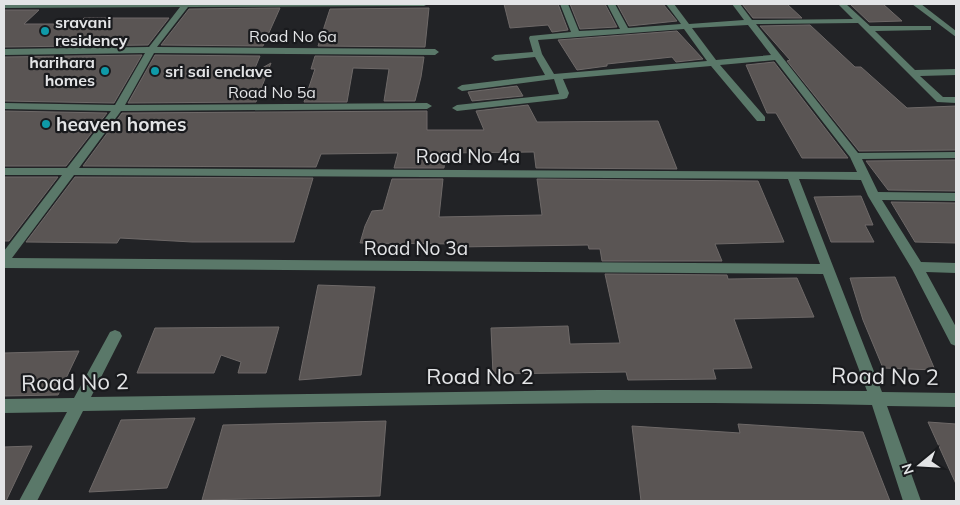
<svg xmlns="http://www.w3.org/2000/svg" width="960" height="505" viewBox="0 0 960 505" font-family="Mulish,sans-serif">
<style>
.building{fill:#5a5554;stroke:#6e6968}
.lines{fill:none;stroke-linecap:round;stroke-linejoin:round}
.minor{fill:#5a7869;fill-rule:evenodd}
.culture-dot{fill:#0f9aa8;stroke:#191a1d;stroke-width:2}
.labels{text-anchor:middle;stroke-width:4.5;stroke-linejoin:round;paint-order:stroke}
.far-poi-label{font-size:16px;font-weight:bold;fill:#e3e4e6;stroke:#191a1d;text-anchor:start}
.far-street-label{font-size:16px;fill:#e3e4e6;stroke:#191a1d}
.poi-label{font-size:19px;font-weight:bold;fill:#e3e4e6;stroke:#191a1d;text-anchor:start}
.street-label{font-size:19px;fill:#e3e4e6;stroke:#191a1d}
.near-street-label{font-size:22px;fill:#e3e4e6;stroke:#191a1d}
</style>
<rect width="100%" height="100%" fill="#222326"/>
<g class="building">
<polygon points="504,4 558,4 568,30 552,32 548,25 510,28"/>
<polygon points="570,4 605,4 617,27 580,29"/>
<polygon points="617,4 663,4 677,21 629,26"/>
<polygon points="742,4 787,4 802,18 753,18"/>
<polygon points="850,4 883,4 902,21 869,22"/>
<polygon points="280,8 263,46 161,45 189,9"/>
<polygon points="429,8 425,47 318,46 330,9"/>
<polygon points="4,10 39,10 24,24 79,24 84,18 169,18 148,45 4,47"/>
<polygon points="810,25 855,67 861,67 907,108 956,106 956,150 859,151 787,61 790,60 760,26"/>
<polygon points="677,31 703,59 676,62 672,57 607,64 607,66 577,70 558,40"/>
<polygon points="142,55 114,103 4,101 4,57"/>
<polygon points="155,55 260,56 253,73 271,63 256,102 128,103"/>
<polygon points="315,56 424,57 421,77 415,101 384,101 389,69 353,68 347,102 304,102 315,69 311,69"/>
<polygon points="774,62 848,158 802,158 776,113 767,113 746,65"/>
<polygon points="517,86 523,96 472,101 468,92"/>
<polygon points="528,105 537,122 658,121 677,169 536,168 534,152 446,153 444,168 394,168 398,153 321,154 316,167 83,166 122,113 427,111 427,130 484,130 476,111"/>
<polygon points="4,111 107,113 66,166 4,166"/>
<polygon points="956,160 956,191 888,190 866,161"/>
<polygon points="4,177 58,177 9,241 4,241"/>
<polygon points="75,177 313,178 294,242 192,242 120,238 117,243 26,242"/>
<polygon points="392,179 443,179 439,217 542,215 537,179 758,181 784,242 715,244 722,261 602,261 600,249 589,249 588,245 457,247 457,244 360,243 365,226 372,211 383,210"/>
<polygon points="861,196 873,225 865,225 874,242 831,242 814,197"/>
<polygon points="891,202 956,203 956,243 915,242"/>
<polygon points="605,274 727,275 728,279 797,278 814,317 734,319 752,368 713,369 716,379 628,380 626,372 493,374 491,328 568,326 570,344 620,343"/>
<polygon points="895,277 935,370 883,368 863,320 850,278"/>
<polygon points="318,285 375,287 361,375 299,380"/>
<polygon points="279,327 266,373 238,373 241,362 221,355 214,373 137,373 155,328"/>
<polygon points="79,351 58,395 4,396 4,353"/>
<polygon points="195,418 167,488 89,492 121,420"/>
<polygon points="386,421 380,496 202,500 223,425"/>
<polygon points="928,422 956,424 956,484"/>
<polygon points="738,424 863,432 890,501 641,501 632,426 740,433"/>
<polygon points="32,446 6,501 4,501 4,447"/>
</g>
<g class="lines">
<g class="minor">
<path d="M4,4h424l-4,2 -236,1 -31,40 278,2 4,3 -4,3 -281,-2 -29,52 302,-2 5,3 -5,3 -306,2 -42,57 778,4 -7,-15 -75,-97 -55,5 45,52v4h-8l-46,-55 -148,13 6,14 -2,5 -3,1 -107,12 -5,-3 5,-3 102,-11 -5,-15 -92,12 -5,-3 5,-3 83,-10 -10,-18 -40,4 -4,-3 4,-3 38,-3 -4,-14 1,-2 41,-4 -11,-28h8l11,27 41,-2 -13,-25h8l13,24 53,-4 -15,-20h8l15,20 55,-4 -12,-16h8l12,16 101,-1 -15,-15h8l24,22h61v4h-3l-53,1 40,39 41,-1v6l-36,1 23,21h13v6l-19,-1 -79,-79 -102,1 102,129 98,-1v6l-94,1 16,33 78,1v8l-74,-1 39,62 35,1v10l-30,-1 30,55v19l-5,-2 -39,-75 -44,-73 -7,-16 -62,-1 83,213 74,1v14l-69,-1 34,95h-18l-31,-96c-263,-5 -526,1 -789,6l-46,90h-18l48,-89 -63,1v-14l70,-1 36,-66 5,-2 5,2 2,4 -31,61 508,-7 268,1 -44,-117 -819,-6v-17l58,-76h-58v-7h63l44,-57 -107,-2v-6l111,2 30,-52 -141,2v-6l145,-2 31,-40 -176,1zM748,25l23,30 -55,5 -24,-32zM684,29l23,32 -153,13 -12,-20 -4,-14zM74,175l714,4 32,85 -808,-6z"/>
<polygon points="912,4 921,4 956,31 956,37"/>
</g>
</g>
<g class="culture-dot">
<circle cx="45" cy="31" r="5"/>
<circle cx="105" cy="71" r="5"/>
<circle cx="155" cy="71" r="5"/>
<circle cx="46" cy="124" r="5"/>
</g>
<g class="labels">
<g class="far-poi-label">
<text x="55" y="28">sravani<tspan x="55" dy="18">residency</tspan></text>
<text x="95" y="68" text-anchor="end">harihara<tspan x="95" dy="18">homes</tspan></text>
<text x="165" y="77">sri sai enclave</text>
</g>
<g class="far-street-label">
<text x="293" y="42">Road No 6a</text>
<text x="272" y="98">Road No 5a</text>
</g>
<g class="poi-label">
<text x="56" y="131">heaven homes</text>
</g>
<g class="street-label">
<text x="468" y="163">Road No 4a</text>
<text x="416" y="255">Road No 3a</text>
</g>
<g class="near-street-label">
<text x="480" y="384">Road No 2</text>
<text transform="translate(885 376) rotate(1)" y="8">Road No 2</text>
<text transform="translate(75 382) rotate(-1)" y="8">Road No 2</text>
</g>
</g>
<rect width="960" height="505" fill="none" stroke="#e3e4e6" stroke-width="10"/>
<g transform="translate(920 465) rotate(252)" stroke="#191a1d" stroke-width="4" paint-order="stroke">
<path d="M0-4L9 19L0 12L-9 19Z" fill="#e3e4e6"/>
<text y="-8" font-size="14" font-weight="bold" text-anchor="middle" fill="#e3e4e6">N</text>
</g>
</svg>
